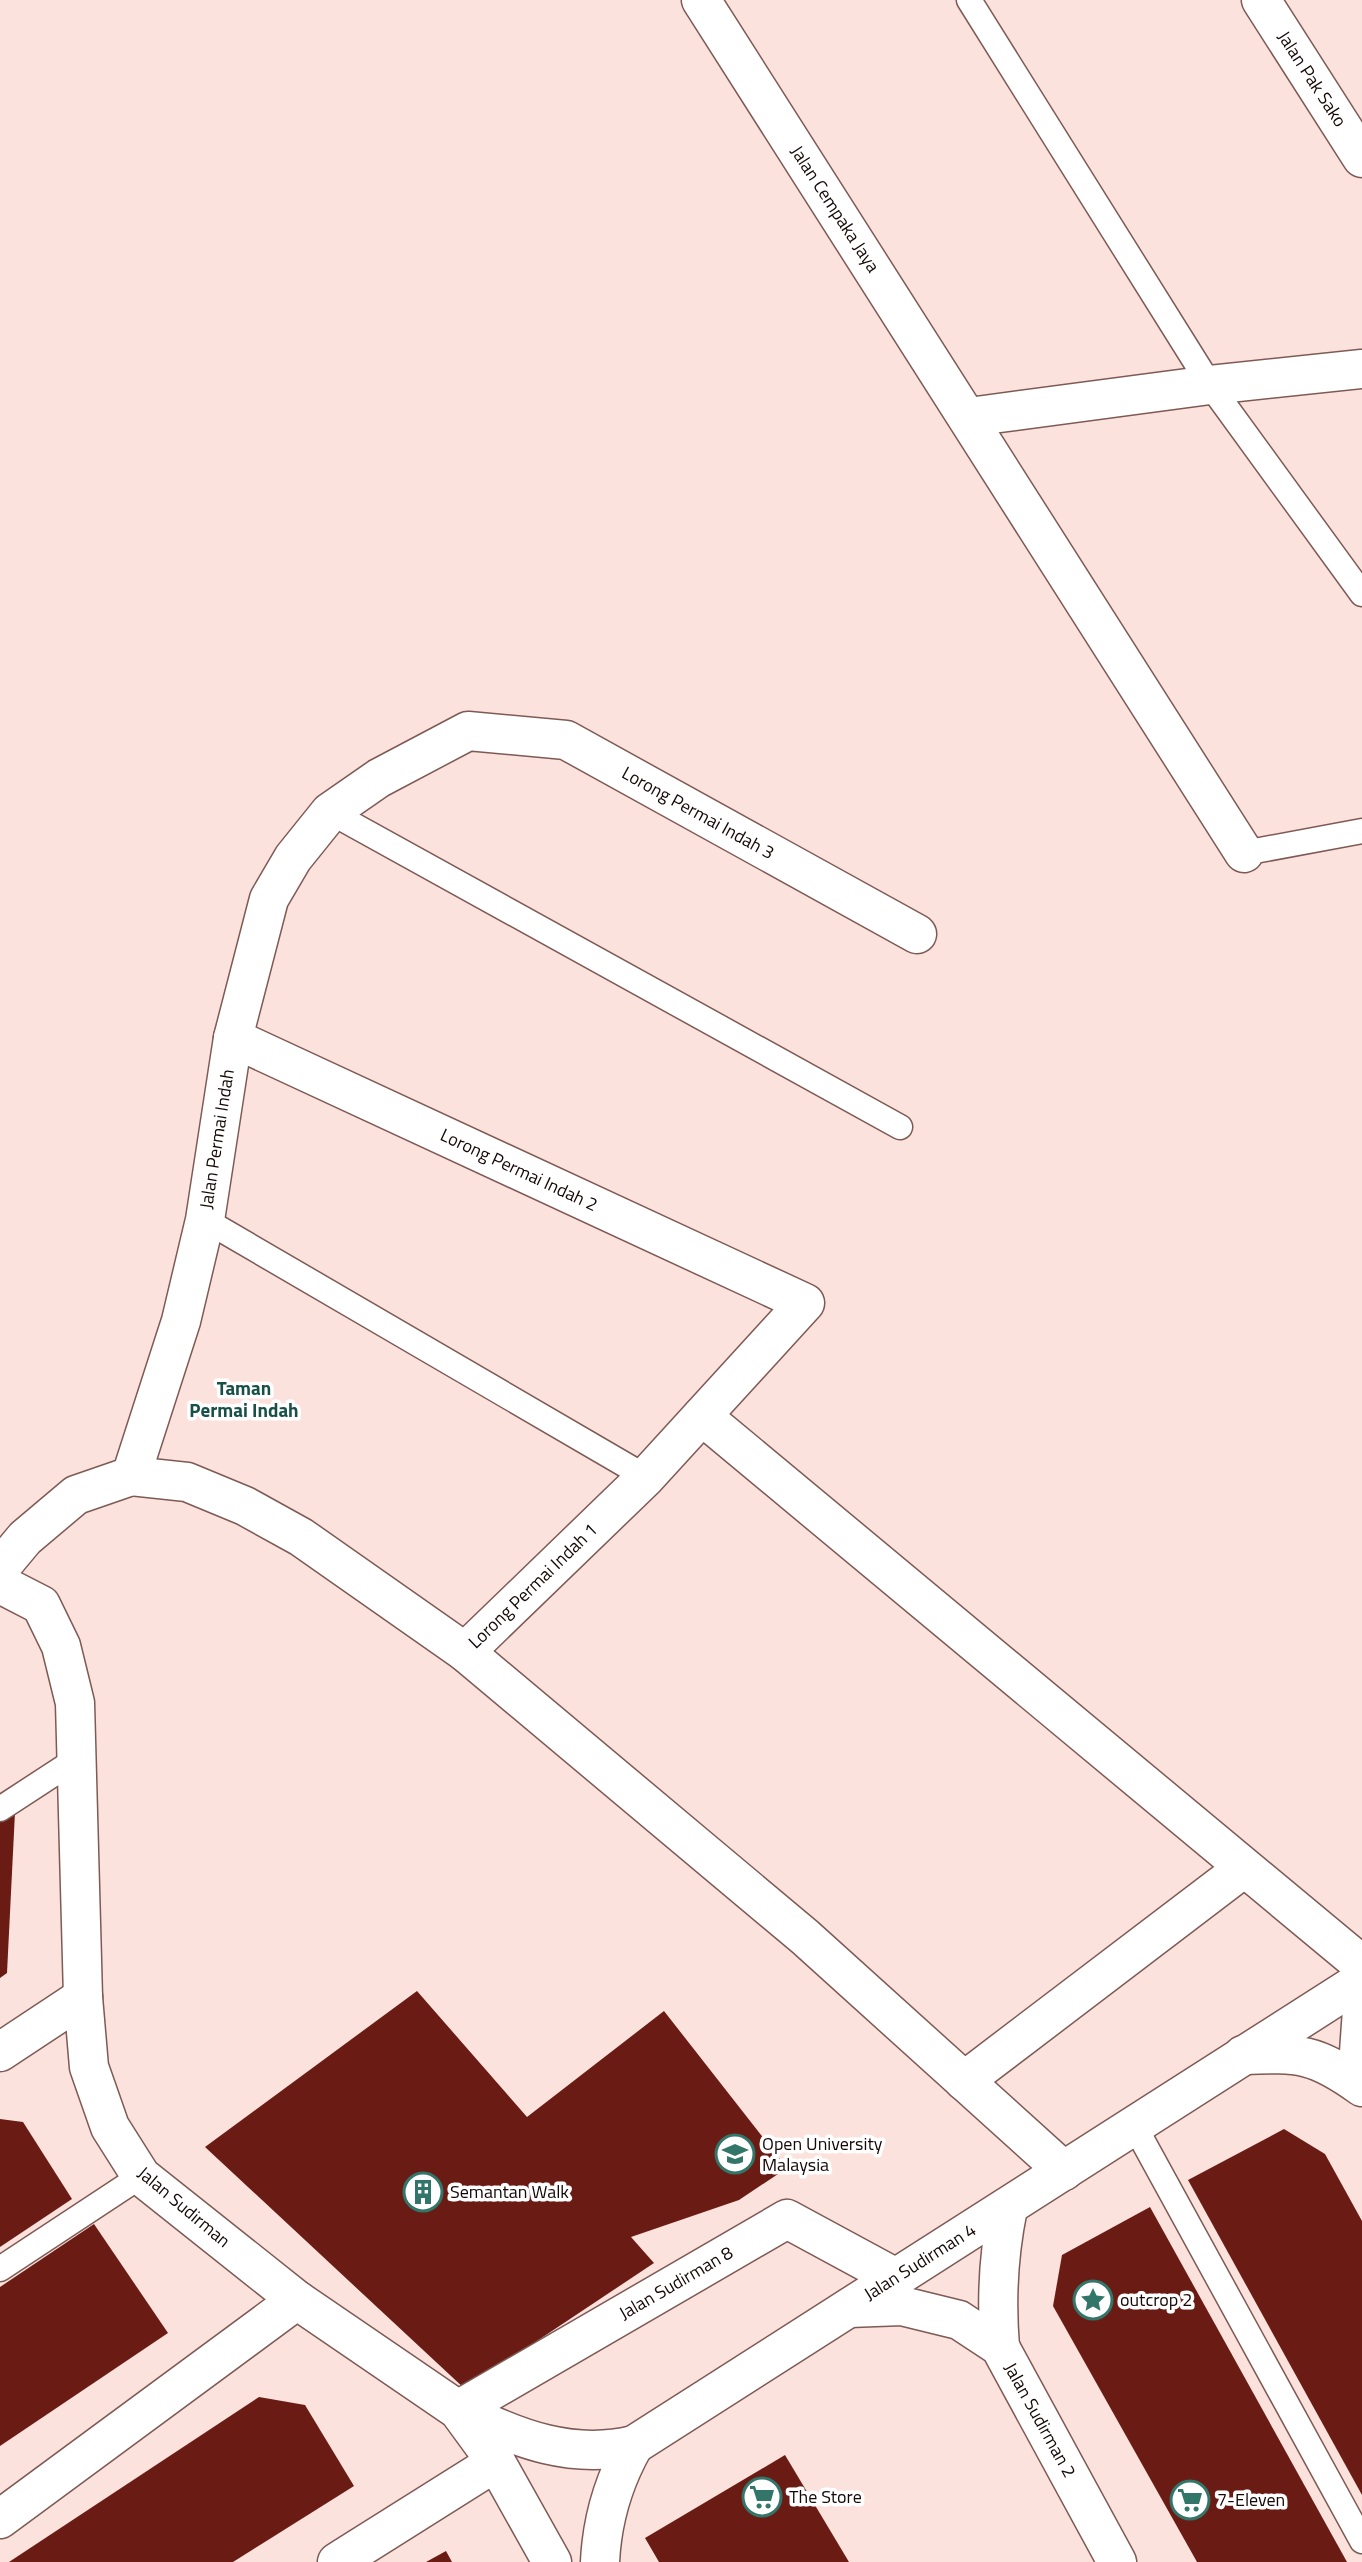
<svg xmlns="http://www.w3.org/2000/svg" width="1362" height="2562" viewBox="0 0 1362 2562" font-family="'Titillium Web',sans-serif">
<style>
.building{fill:#6a1c14}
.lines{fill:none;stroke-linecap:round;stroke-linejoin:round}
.lane-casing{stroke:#7e5a54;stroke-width:27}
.street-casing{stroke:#7e5a54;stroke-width:41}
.lane{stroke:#fff;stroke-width:24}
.street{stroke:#fff;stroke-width:38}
.labels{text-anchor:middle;stroke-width:7;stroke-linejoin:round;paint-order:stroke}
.street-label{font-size:18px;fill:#140706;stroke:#fff}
.poi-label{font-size:18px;fill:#140706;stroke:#fff;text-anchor:start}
.neighbourhood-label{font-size:19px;font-weight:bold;fill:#185047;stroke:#fff}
</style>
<rect width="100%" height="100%" fill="#fce2dd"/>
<g class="building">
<polygon points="15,1812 7,1973 0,1978 0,1821"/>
<polygon points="417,1991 527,2117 664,2011 787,2168 739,2200 631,2237 654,2263 465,2389 205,2147"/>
<polygon points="0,2119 23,2122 72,2199 0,2247"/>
<polygon points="1284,2129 1325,2154 1362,2221 1362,2495 1188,2180"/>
<polygon points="1150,2207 1347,2562 1197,2562 1053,2306 1062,2255"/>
<polygon points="94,2224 168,2333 0,2446 0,2287"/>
<polygon points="259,2397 305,2405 354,2486 233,2562 9,2562"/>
<polygon points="785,2455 849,2562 659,2562 645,2538"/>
<polygon points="446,2551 452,2562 426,2562"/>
</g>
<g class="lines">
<defs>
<g id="lane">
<polyline points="969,0 1210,385 1362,594"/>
<polyline points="330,812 900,1127"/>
<polyline points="1244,853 1362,831"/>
<polyline points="205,1220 646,1477"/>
<polyline points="0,1809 75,1760"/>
<polyline points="1134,2125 1362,2541"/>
<polyline points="0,2269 141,2176"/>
</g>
<g id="street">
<polyline points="701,0 1244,853"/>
<polyline points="1261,0 1362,158"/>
<polyline points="969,417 1210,385 1362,369"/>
<polyline points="702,1416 1362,1965"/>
<polyline points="131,1476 187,1482 245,1506 301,1537 465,1652 646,1477 805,1303 233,1038"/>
<polyline points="0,1568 25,1538 76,1495 131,1476 181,1321 205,1220 233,1038 269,899 293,858 330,812 379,778 468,731 566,740 917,934"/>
<polyline points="0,1584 41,1605 61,1646 75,1703 83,1997 89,2067 110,2127 141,2176 297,2300 458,2410 496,2462 552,2562"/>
<polyline points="465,1652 805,1937 1064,2171"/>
<polyline points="1362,2010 1359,2052 1362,2068"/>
<polyline points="0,2052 83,1997"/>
<path d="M1243,2055c57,-2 72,-2 119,32"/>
<polyline points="964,2081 1244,1868"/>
<polyline points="849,2308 902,2306 959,2320 1000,2347 1117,2562"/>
<path d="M1000,2347c-4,-48 -2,-91 8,-139"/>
<polyline points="458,2410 787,2219 896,2278"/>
<path d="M463,2412c55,27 110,48 171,33l728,-465"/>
<polyline points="0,2519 297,2300"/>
<polyline points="337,2562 496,2462"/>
<path d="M600,2562c2,-43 13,-80 34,-117"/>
</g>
</defs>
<use href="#lane" class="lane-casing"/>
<use href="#street" class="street-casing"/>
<use href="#lane" class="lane"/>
<use href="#street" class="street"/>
</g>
<defs>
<symbol id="university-ring" viewBox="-11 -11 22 22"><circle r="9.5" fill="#fff" stroke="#32766a" stroke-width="1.5"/><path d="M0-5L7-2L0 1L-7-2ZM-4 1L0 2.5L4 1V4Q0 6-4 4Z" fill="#32766a"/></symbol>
<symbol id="building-ring" viewBox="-11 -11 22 22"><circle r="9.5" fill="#fff" stroke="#32766a" stroke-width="1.5"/><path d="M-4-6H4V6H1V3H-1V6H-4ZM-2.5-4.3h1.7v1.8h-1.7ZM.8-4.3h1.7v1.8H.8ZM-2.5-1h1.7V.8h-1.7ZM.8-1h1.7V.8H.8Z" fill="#32766a"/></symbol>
<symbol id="sight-ring" viewBox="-11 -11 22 22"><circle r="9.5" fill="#fff" stroke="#32766a" stroke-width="1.5"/><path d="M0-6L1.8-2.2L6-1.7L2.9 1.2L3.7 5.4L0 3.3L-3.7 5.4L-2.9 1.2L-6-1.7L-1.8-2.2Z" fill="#32766a"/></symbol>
<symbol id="supermarket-ring" viewBox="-11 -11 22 22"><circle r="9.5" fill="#fff" stroke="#32766a" stroke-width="1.5"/><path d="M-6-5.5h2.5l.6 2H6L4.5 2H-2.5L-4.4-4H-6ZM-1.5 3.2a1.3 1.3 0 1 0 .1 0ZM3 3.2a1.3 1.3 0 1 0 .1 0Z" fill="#32766a"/></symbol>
</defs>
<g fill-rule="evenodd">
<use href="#university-ring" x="713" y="2132" width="44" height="44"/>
<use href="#building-ring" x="401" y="2170" width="44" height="44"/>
<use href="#sight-ring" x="1071" y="2278" width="44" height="44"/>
<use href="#supermarket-ring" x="740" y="2475" width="44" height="44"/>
<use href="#supermarket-ring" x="1168" y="2478" width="44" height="44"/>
</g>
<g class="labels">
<g class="street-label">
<text transform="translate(1312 79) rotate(57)" y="6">Jalan Pak Sako</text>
<text transform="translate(835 209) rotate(57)" y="6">Jalan Cempaka Jaya</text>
<text transform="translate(698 813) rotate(29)" y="6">Lorong Permai Indah 3</text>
<text transform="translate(217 1139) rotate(-81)" y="6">Jalan Permai Indah</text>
<text transform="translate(519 1170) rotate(25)" y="6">Lorong Permai Indah 2</text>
<text transform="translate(533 1586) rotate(-44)" y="6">Lorong Permai Indah 1</text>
<text transform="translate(184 2207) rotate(40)" y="6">Jalan Sudirman</text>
<text transform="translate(920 2262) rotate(-32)" y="6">Jalan Sudirman 4</text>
<text transform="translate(676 2283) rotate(-30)" y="6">Jalan Sudirman 8</text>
<text transform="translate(1040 2420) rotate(61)" y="6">Jalan Sudirman 2</text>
</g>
<g class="poi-label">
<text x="762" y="2150">Open University<tspan x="762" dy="21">Malaysia</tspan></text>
<text x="450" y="2198">Semantan Walk</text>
<text x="1120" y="2306">outcrop 2</text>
<text x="789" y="2503">The Store</text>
<text x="1217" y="2506">7-Eleven</text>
</g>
<g class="neighbourhood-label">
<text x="244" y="1395">Taman<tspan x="244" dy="22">Permai Indah</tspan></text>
</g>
</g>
</svg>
